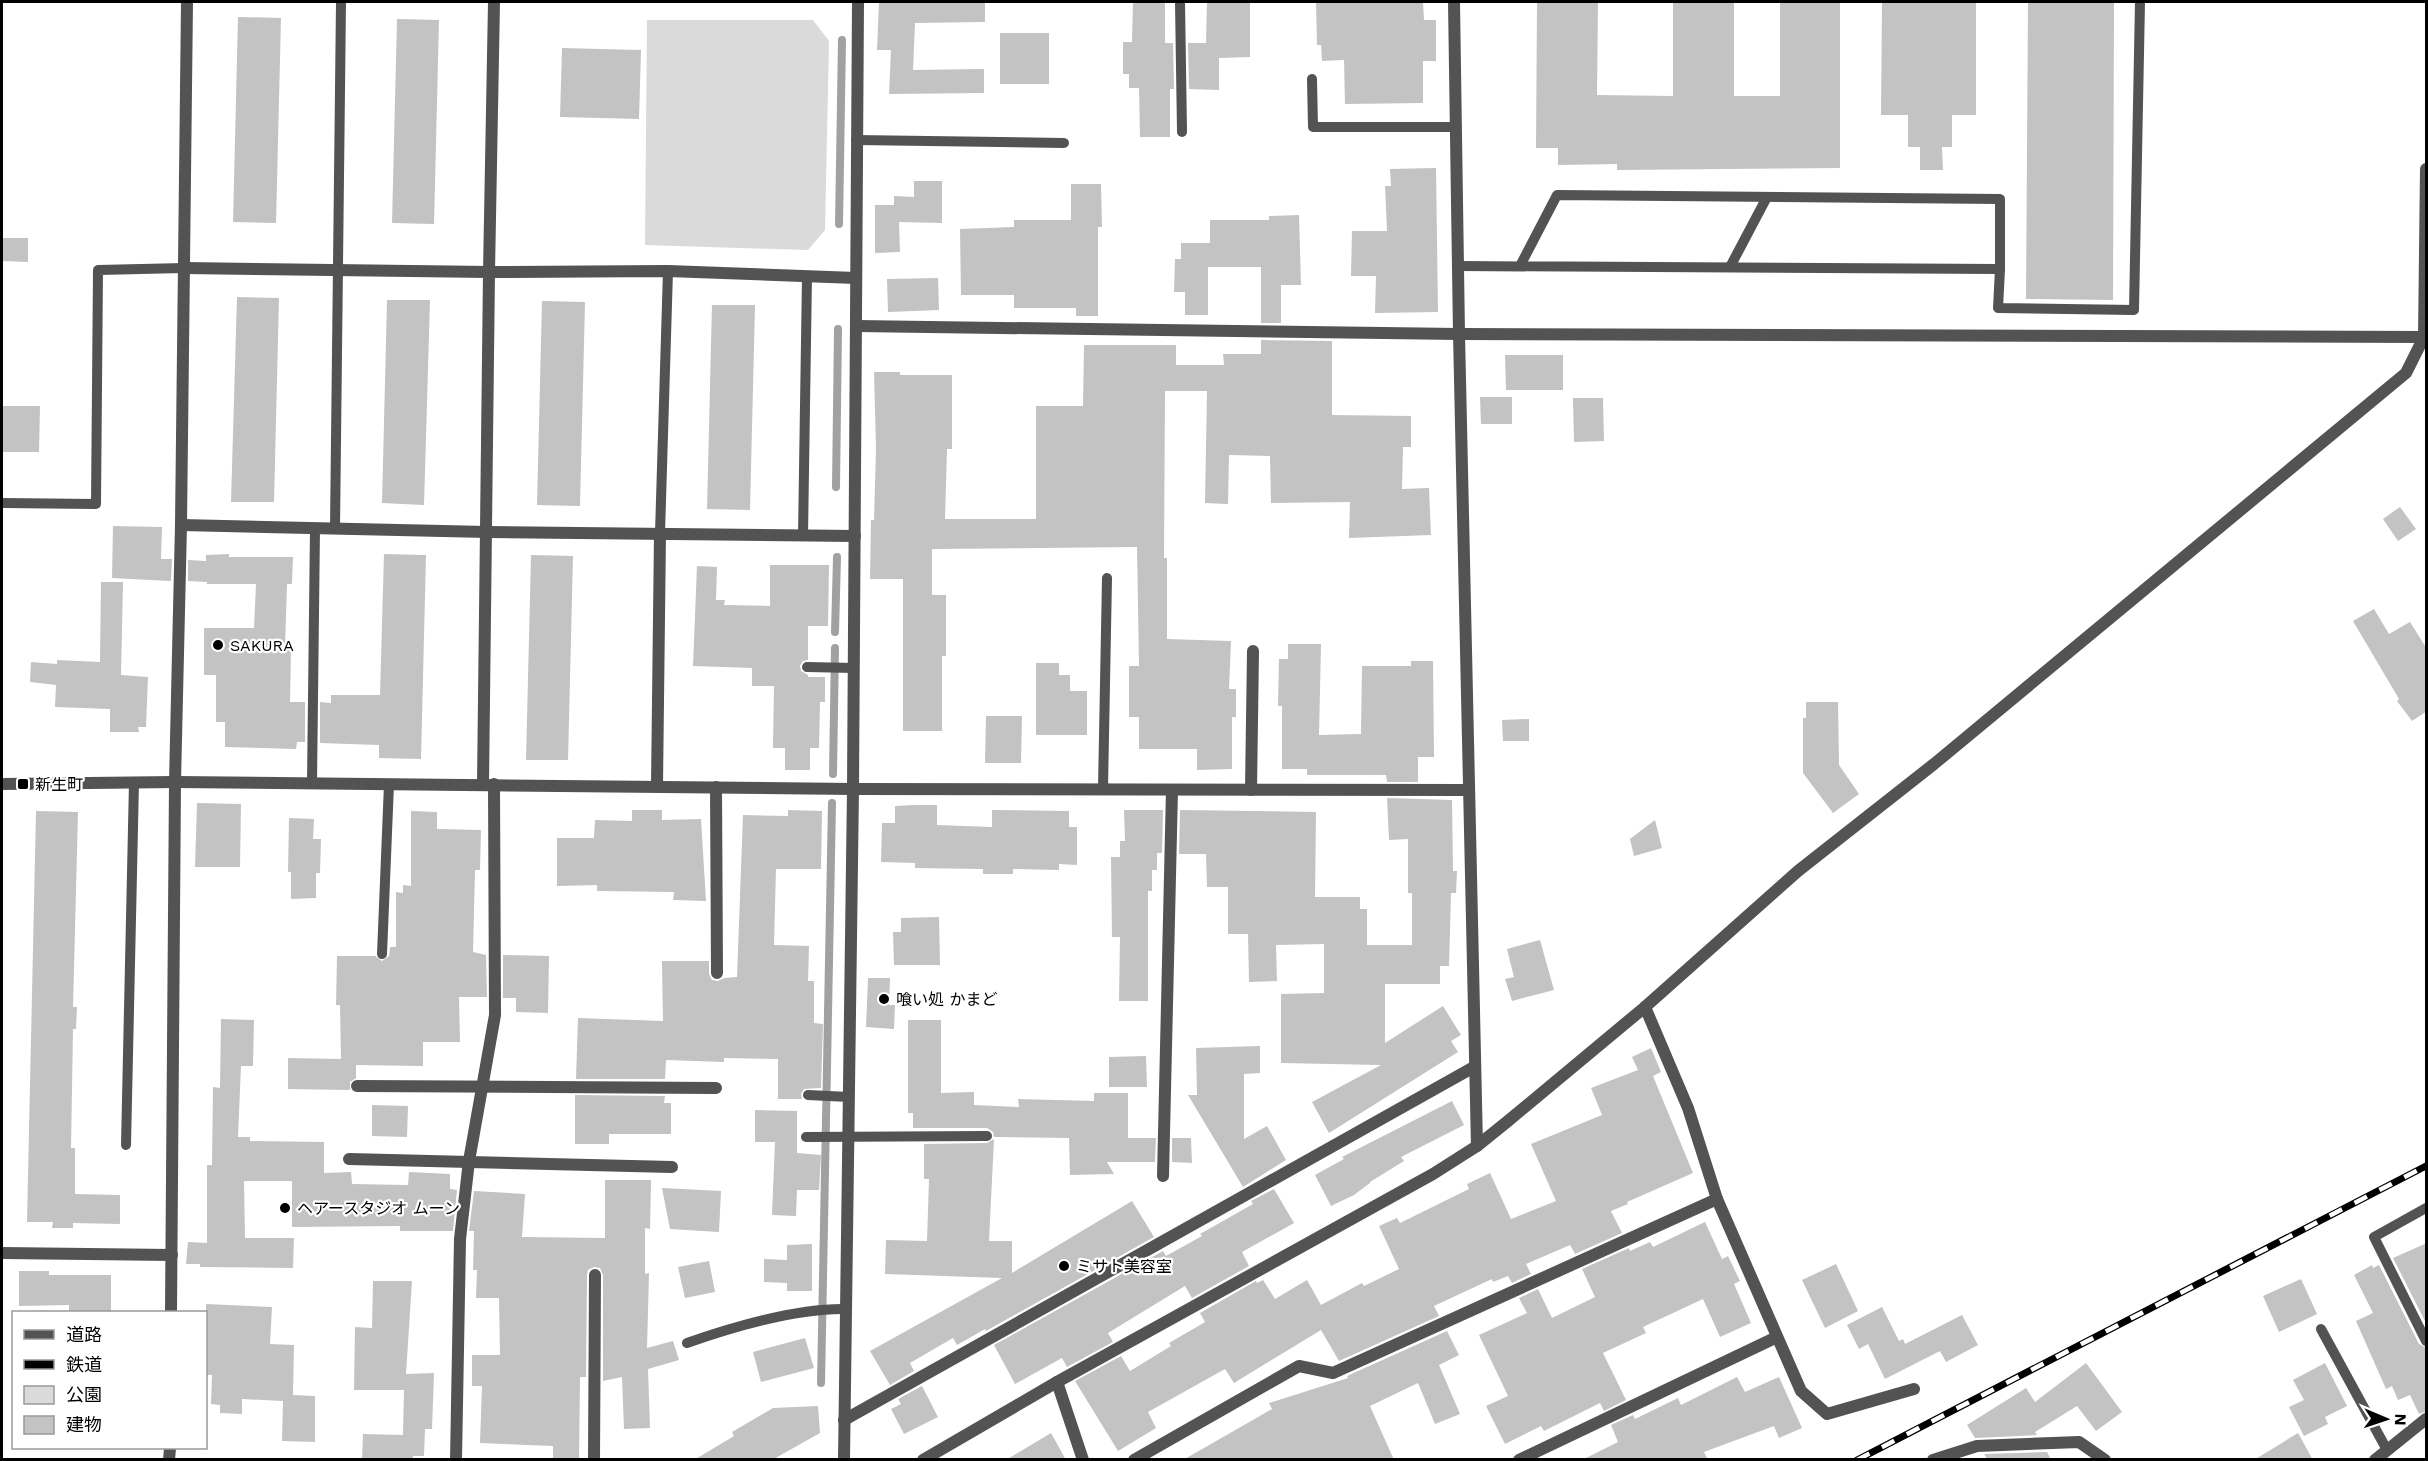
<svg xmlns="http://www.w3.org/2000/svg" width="2428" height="1461" viewBox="0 0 2428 1461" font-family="'Work Sans','Noto Sans JP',sans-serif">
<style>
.green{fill:#dadada}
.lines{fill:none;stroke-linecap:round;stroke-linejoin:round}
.stream{stroke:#a1a1a1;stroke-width:8}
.building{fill:#c3c3c3}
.service{stroke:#535353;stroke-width:10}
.minor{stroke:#535353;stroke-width:12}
.rail-casing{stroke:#000;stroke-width:7}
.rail{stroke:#fff;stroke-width:4.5;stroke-dasharray:14;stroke-linecap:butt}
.poi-dot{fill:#000;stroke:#fff;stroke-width:2}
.labels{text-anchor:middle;stroke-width:4.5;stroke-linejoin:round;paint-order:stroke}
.poi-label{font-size:16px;fill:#000;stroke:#fff;text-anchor:start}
</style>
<rect width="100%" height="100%" fill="#fff"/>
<polygon class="green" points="647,20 813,20 829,41 825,230 808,250 645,245"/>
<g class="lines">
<g class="stream">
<polyline points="839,224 842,40"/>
<polyline points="836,487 838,329"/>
<polyline points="835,632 837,557"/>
<polyline points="833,774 835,648"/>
<polyline points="821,1383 832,803"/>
</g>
</g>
<g class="building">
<polygon points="879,2 985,2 985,22 915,23 913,70 984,69 984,93 889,94 891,50 877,50"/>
<polygon points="1133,2 1165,2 1165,43 1173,43 1174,89 1170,89 1170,137 1140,137 1139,88 1129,88 1129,74 1123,74 1123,42 1132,42"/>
<polygon points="1207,2 1250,2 1250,57 1219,58 1219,90 1189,89 1188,43 1206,43"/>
<polygon points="1316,2 1423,2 1424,20 1436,20 1436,61 1423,61 1423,103 1345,104 1344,60 1322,61 1321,45 1317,45"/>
<polygon points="1537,2 1598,2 1597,95 1673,96 1673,2 1734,2 1734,96 1780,96 1780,2 1840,2 1840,168 1617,170 1617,164 1558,165 1558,148 1536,148"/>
<polygon points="1882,2 1976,2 1976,115 1952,115 1952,147 1942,147 1943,170 1920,170 1920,147 1908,147 1908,115 1881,115"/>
<polygon points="2028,2 2114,2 2113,300 2026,299"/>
<polygon points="238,17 281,18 276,223 233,222"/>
<polygon points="397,19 439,20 434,224 392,223"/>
<rect x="1000" y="33" width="49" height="51"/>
<polygon points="562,48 641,50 639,119 560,117"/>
<polygon points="1436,168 1438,312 1375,313 1376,276 1351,276 1352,231 1387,231 1385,186 1391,186 1390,169"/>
<polygon points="914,181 942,181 942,223 899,222 900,252 875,253 875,205 894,205 894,196 914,197"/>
<polygon points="1071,184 1101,184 1102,227 1098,227 1098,316 1076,316 1076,308 1014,308 1014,295 961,295 960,229 1014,227 1014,220 1071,220"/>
<polygon points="1299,215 1301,285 1281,285 1281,323 1261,323 1261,267 1208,267 1208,315 1185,315 1185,292 1174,292 1175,259 1181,259 1181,243 1210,243 1210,220 1269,220 1269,216"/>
<polygon points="2,238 28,238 28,262 2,261"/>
<polygon points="938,278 939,310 888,312 887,279"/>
<polygon points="237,297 279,298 274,502 231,502"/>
<polygon points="387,300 430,300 424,505 382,503"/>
<polygon points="542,301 585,302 580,506 537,505"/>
<polygon points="712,305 755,305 750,510 707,509"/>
<polygon points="1261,340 1332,341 1332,415 1411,416 1411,447 1403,447 1402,489 1429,488 1431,535 1349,538 1350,502 1271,503 1270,456 1229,455 1228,504 1205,503 1207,391 1165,391 1164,558 1167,558 1167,639 1231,641 1229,689 1236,689 1236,717 1232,717 1232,769 1197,770 1197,749 1139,749 1139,717 1129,717 1129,666 1139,666 1137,547 932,549 932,595 946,595 946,656 942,656 942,731 903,731 903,579 870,579 871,520 874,520 876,449 874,372 900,372 900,375 952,375 952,449 947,449 945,519 1036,519 1036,406 1083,406 1084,345 1176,345 1176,365 1224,365 1223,354 1261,354"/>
<polygon points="1505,355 1563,355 1563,390 1506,390"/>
<polygon points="1480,397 1512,397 1512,424 1481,424"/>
<polygon points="1573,398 1603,398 1604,441 1574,442"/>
<polygon points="2,406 40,406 39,452 2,452"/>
<polygon points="2400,507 2416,529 2398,541 2383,519"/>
<polygon points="113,526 162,527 161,559 172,559 171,581 112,578"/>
<polygon points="229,554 229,557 293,557 292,584 287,584 285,647 291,647 290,702 305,702 305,742 297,742 296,749 225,747 225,722 216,722 216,675 204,675 204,628 254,628 256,584 207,584 207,582 188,581 188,560 206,561 206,555"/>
<polygon points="384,554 426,555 421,759 379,758 379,745 320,743 320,702 331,703 331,695 380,695"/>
<polygon points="531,555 573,556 568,760 526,760"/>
<polygon points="770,565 829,565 828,626 808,626 808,660 803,661 800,666 801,671 808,675 808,677 825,677 825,702 820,702 819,748 810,748 810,770 785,770 785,748 773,748 774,686 752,686 752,668 693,666 697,566 717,567 716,600 725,600 724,605 770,606"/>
<polygon points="101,582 123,582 121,675 148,677 146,727 138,727 139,732 110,732 110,709 55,707 56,685 30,682 31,662 57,664 57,660 100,662"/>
<polygon points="2374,609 2389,634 2410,622 2427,649 2427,711 2412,721 2397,701 2399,699 2353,621"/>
<polygon points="1288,644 1321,644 1319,735 1361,734 1362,666 1411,666 1411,661 1433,661 1434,757 1418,757 1418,782 1387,782 1386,775 1307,775 1307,769 1282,769 1282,706 1278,706 1279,659 1288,659"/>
<polygon points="1036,663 1059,663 1059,675 1070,675 1070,691 1087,691 1087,735 1036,735"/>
<polygon points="1806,702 1838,702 1839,765 1859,794 1833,813 1803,773 1803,718 1806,718"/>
<polygon points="986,716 1022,716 1021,763 985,763"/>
<polygon points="1529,719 1529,741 1503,741 1502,720"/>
<polygon points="1387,798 1452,800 1453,871 1457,871 1456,893 1451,893 1449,966 1440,966 1440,984 1385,984 1385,1043 1443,1006 1461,1035 1451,1041 1458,1052 1329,1133 1312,1102 1381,1065 1281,1063 1281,994 1324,993 1324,944 1276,945 1277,981 1249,982 1248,934 1228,934 1228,887 1207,887 1206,854 1179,854 1180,810 1316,812 1315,897 1360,897 1360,909 1367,909 1367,945 1412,945 1412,893 1408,893 1408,839 1389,840"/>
<polygon points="197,803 241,804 240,867 195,867"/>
<polygon points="915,805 937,805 937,825 992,827 992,810 1069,811 1069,827 1077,827 1077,865 1059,864 1059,870 1013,869 1013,874 983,874 983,869 915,868 915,863 881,862 882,823 895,823 895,806"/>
<polygon points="632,810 662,810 662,820 701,819 706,901 673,900 674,892 597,891 597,885 557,886 557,838 594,838 595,820 632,821"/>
<polygon points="788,810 822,811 821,869 776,869 774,945 809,946 808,981 814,981 814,1023 823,1024 821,1088 804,1089 801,1094 802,1099 778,1099 778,1059 724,1058 724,1062 666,1060 665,1079 576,1079 578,1018 663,1021 662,961 709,961 709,974 712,980 718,981 724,978 737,977 743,815 788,816"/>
<polygon points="1124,810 1163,810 1162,853 1157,853 1157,870 1152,870 1152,891 1148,891 1148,1001 1119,1001 1120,937 1112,937 1111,857 1120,857 1120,841 1125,841"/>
<polygon points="36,811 78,812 73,1007 77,1007 76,1029 73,1029 71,1148 75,1148 75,1194 120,1195 120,1224 73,1223 73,1228 52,1228 53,1222 27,1222"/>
<polygon points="411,811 437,812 437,829 481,830 480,870 475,870 473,952 486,955 487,997 459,997 460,1042 423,1042 423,1066 356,1065 356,1078 350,1082 350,1090 288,1089 288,1058 341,1059 340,1005 336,1005 337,956 375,956 382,961 389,956 390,947 396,947 396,892 403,893 403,885 411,886"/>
<polygon points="289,818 314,819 313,839 321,839 320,873 316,873 316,898 291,899 291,872 288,872"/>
<polygon points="1655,820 1662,848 1634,856 1630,839"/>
<polygon points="939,917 940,965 894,965 893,932 901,932 901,918"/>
<polygon points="1540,940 1554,990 1512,1001 1505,979 1514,977 1507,949"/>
<polygon points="503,955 549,956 548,1013 516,1012 516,998 503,998"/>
<polygon points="868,978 890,978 889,1005 895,1005 894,1029 866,1027"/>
<polygon points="221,1019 254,1020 253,1066 241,1066 238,1137 250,1137 250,1141 324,1142 324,1173 351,1172 352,1184 408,1185 409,1172 450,1174 450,1189 457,1190 453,1231 400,1231 400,1226 292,1227 292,1181 244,1181 245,1238 294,1238 293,1268 200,1267 200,1264 186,1264 188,1242 207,1243 207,1165 212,1165 213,1087 220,1088"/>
<polygon points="908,1020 941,1020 941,1093 974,1092 974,1105 1019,1107 1018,1099 1094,1101 1094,1093 1128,1093 1128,1138 1156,1138 1155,1162 1107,1162 1114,1174 1070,1175 1069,1138 994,1137 993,1132 987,1128 913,1128 913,1113 908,1113"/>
<polygon points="1260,1046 1260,1073 1244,1074 1244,1139 1267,1126 1286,1160 1243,1187 1188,1095 1197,1095 1196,1048"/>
<polygon points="1651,1048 1661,1072 1653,1076 1693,1173 1627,1202 1628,1204 1611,1211 1622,1233 1575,1254 1570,1245 1526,1264 1531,1274 1512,1283 1508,1276 1493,1282 1492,1279 1434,1306 1439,1316 1339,1361 1321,1330 1234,1383 1225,1369 1148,1412 1156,1428 1118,1451 1075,1381 1121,1356 1130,1371 1171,1346 1169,1343 1200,1325 1205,1322 1200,1313 1256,1281 1257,1283 1263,1280 1275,1299 1307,1280 1321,1305 1362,1283 1364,1286 1399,1269 1379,1226 1397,1218 1400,1223 1469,1189 1467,1184 1490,1173 1511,1219 1556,1201 1531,1144 1602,1115 1591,1088 1638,1070 1632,1057"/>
<polygon points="1146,1056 1147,1087 1109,1087 1109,1057"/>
<polygon points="575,1095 665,1096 664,1103 671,1103 671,1134 609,1134 609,1144 575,1144"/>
<polygon points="1452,1101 1464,1125 1401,1157 1404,1161 1370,1182 1370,1183 1354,1195 1331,1206 1315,1175 1344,1159 1342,1157"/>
<polygon points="372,1105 408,1106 407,1137 372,1136"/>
<polygon points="755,1110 797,1111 797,1153 821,1155 819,1190 797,1190 796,1216 772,1215 775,1142 755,1142"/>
<polygon points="1172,1138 1191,1138 1192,1163 1172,1162"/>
<polygon points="994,1139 989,1241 1012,1241 1012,1273 1132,1201 1154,1237 986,1331 985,1329 957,1345 953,1338 910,1363 914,1371 890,1385 870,1351 1002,1278 885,1274 886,1240 927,1241 929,1179 924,1179 924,1144 987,1143"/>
<polygon points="605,1180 651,1180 650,1229 645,1228 645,1274 649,1273 647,1348 673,1341 679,1360 648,1369 650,1428 624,1429 622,1377 603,1381 603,1275 600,1268 594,1267 588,1270 587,1275 586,1377 580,1377 579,1460 553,1460 553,1446 480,1443 482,1386 472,1386 472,1355 500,1355 499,1298 476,1298 477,1270 473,1270 474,1231 469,1231 474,1191 525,1194 522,1237 605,1238"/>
<polygon points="662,1188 721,1191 719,1232 670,1229"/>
<polygon points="1274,1189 1294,1223 1242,1252 1249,1266 1192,1298 1185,1286 1108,1333 1113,1342 1067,1367 1062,1358 1015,1384 994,1345 1163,1251 1166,1256 1202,1236 1200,1234 1253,1204 1251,1201"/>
<polygon points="1705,1222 1722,1259 1728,1256 1740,1281 1734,1284 1751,1323 1720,1337 1703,1299 1643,1327 1646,1333 1603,1353 1626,1400 1604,1411 1600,1403 1544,1431 1541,1426 1505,1444 1486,1406 1508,1396 1479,1335 1527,1313 1519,1298 1538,1289 1552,1318 1595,1297 1582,1269 1629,1248 1630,1251 1650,1242 1653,1247"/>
<polygon points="2427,1243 2427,1325 2393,1258"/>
<polygon points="812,1244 812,1291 787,1291 787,1283 764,1282 764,1259 787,1260 787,1245"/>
<polygon points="709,1261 715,1292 685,1298 678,1267"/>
<polygon points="1836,1264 1858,1311 1825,1328 1802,1280"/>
<polygon points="2372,1265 2373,1268 2379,1265 2419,1344 2427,1348 2427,1411 2419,1414 2410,1395 2398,1400 2392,1386 2386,1389 2356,1321 2373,1313 2354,1275"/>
<polygon points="19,1271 49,1271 49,1275 111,1275 111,1312 69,1312 69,1305 19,1306"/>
<polygon points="2301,1279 2317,1314 2279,1332 2263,1296"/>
<polygon points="373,1281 412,1281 406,1374 434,1373 432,1429 425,1429 424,1456 413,1456 413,1460 362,1460 363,1434 403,1435 404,1390 354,1390 355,1327 372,1328"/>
<polygon points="206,1304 272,1307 270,1344 294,1345 293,1395 315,1396 315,1442 282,1441 283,1401 242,1399 242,1414 220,1413 220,1405 211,1404 212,1375 206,1375"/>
<polygon points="1882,1307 1899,1341 1903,1339 1905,1344 1962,1315 1978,1345 1946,1362 1940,1351 1885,1379 1868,1344 1859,1349 1847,1325"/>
<polygon points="1447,1331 1459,1355 1439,1365 1460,1414 1435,1424 1418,1383 1370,1406 1394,1460 1183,1460 1272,1409 1269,1403 1348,1378 1347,1376"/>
<polygon points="805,1338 814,1368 761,1382 753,1352"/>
<polygon points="2086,1363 2122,1412 2096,1431 2077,1406 2035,1432 2037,1435 1975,1438 1967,1425 2026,1388 2035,1402"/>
<polygon points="2325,1363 2347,1406 2325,1417 2328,1424 2304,1436 2289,1407 2304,1400 2293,1380"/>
<polygon points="1737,1377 1745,1392 1779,1377 1802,1428 1779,1438 1774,1426 1704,1452 1708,1460 1582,1460 1618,1442 1611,1425 1633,1415 1635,1419 1678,1398 1681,1405"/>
<polygon points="922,1386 938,1417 904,1434 891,1409 901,1404 898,1399"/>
<polygon points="818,1406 820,1433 772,1460 694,1460 734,1436 732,1432 773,1408"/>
<polygon points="1051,1433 1066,1460 1006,1460"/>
<polygon points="2298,1433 2313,1460 2254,1460"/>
<polygon points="2047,1452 2051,1460 1988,1460 1984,1454"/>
</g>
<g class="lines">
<g class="service">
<polyline points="1180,2 1182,132"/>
<polyline points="1312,79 1313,127 1456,127"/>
<polyline points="856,140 1064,143"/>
<polyline points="1458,266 2000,269 2000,199 1557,195 1520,266"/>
<polyline points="1730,267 1767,197"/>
<polyline points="2000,269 1998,308 2134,310 2140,2"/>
<polyline points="2,503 96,504 98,270 184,268"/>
<polyline points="335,528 341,2"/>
<polyline points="660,533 668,271"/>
<polyline points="803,536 807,276"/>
<polyline points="807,667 854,668"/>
<polyline points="312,783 315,528"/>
<polyline points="1103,789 1107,578"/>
<polyline points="382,954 389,784"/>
<polyline points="808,1095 849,1097"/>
<polyline points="806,1137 987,1136"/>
<polyline points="126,1145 134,782"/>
<polyline points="2426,1208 2374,1237 2426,1341"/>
<polyline points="2321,1329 2387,1450"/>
<path d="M687,1343c46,-16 109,-35 159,-34"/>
</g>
<g class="minor">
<polyline points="494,2 489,272 668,271 856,278"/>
<polyline points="1454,2 1459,334 1477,1146"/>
<polyline points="184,268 489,272 483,784"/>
<polyline points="856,326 1459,334 2424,337"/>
<polyline points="181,525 487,532 855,536"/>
<polyline points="2,784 175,782 853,789 1468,790"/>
<polyline points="657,786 660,533"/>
<polyline points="716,787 717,973"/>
<polyline points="1251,790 1253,651"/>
<polyline points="1645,1007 1688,1108 1717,1199 1801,1391 1827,1414 1914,1389"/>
<polyline points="357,1086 716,1088"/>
<polyline points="349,1159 672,1167"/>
<polyline points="1163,1176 1172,790"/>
<polyline points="2,1253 172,1255"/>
<polyline points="171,1312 175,782 181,525 187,2"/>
<polyline points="1057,1382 1083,1460"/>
<polyline points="844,1420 1474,1067"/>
<polyline points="169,1460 170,1448"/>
<polyline points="456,1460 460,1239 469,1161 495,1015 494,784"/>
<polyline points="594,1460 595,1275"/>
<polyline points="844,1460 853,789 858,2"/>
<polyline points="923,1460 1057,1382 1433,1174 1477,1146 1508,1121 1645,1007 1798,871 1934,764 2406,373 2424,337 2426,169"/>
<polyline points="1134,1460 1299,1366 1333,1373 1717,1199"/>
<polyline points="1519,1460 1777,1337"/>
<polyline points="1933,1460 1977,1446 2079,1442 2105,1460"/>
<polyline points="2375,1460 2426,1419"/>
</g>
<defs>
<polyline id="rail" points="1857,1460 2426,1166"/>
</defs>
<use href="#rail" class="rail-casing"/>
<use href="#rail" class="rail"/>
</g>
<g class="poi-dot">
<circle cx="218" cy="645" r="6"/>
<rect x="17" y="778" width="12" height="12" rx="3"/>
<circle cx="884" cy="999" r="6"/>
<circle cx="285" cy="1208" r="6"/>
<circle cx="1064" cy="1266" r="6"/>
</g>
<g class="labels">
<g class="poi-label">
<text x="230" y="651">SAKURA</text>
<text x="35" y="790">新生町</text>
<text x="896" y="1005">喰い処 かまど</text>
<text x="297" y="1214">ヘアースタジオ ムーン</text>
<text x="1076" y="1272">ミサト美容室</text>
</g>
</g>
<rect width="2428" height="1461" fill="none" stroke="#000000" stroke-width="6"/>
<rect x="12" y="1311" width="195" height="138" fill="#ffffff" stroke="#999999" stroke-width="1.5"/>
<rect x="24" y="1330" width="30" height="9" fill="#535353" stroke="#999999" stroke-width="1.5"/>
<text x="66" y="1341" font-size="18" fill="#000000">道路</text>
<rect x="24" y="1360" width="30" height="9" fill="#000000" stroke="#999999" stroke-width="1.5"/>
<text x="66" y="1371" font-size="18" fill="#000000">鉄道</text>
<rect x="24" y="1386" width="30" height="18" fill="#dadada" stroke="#999999" stroke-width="1.5"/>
<text x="66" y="1401" font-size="18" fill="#000000">公園</text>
<rect x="24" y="1416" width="30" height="18" fill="#c3c3c3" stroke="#999999" stroke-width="1.5"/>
<text x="66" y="1431" font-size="18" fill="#000000">建物</text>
<g transform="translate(2386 1419) rotate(92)" stroke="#ffffff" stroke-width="4.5" paint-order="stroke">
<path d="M0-4.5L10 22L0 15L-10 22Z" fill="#000000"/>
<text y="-9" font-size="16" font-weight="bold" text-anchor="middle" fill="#000000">N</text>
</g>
</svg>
